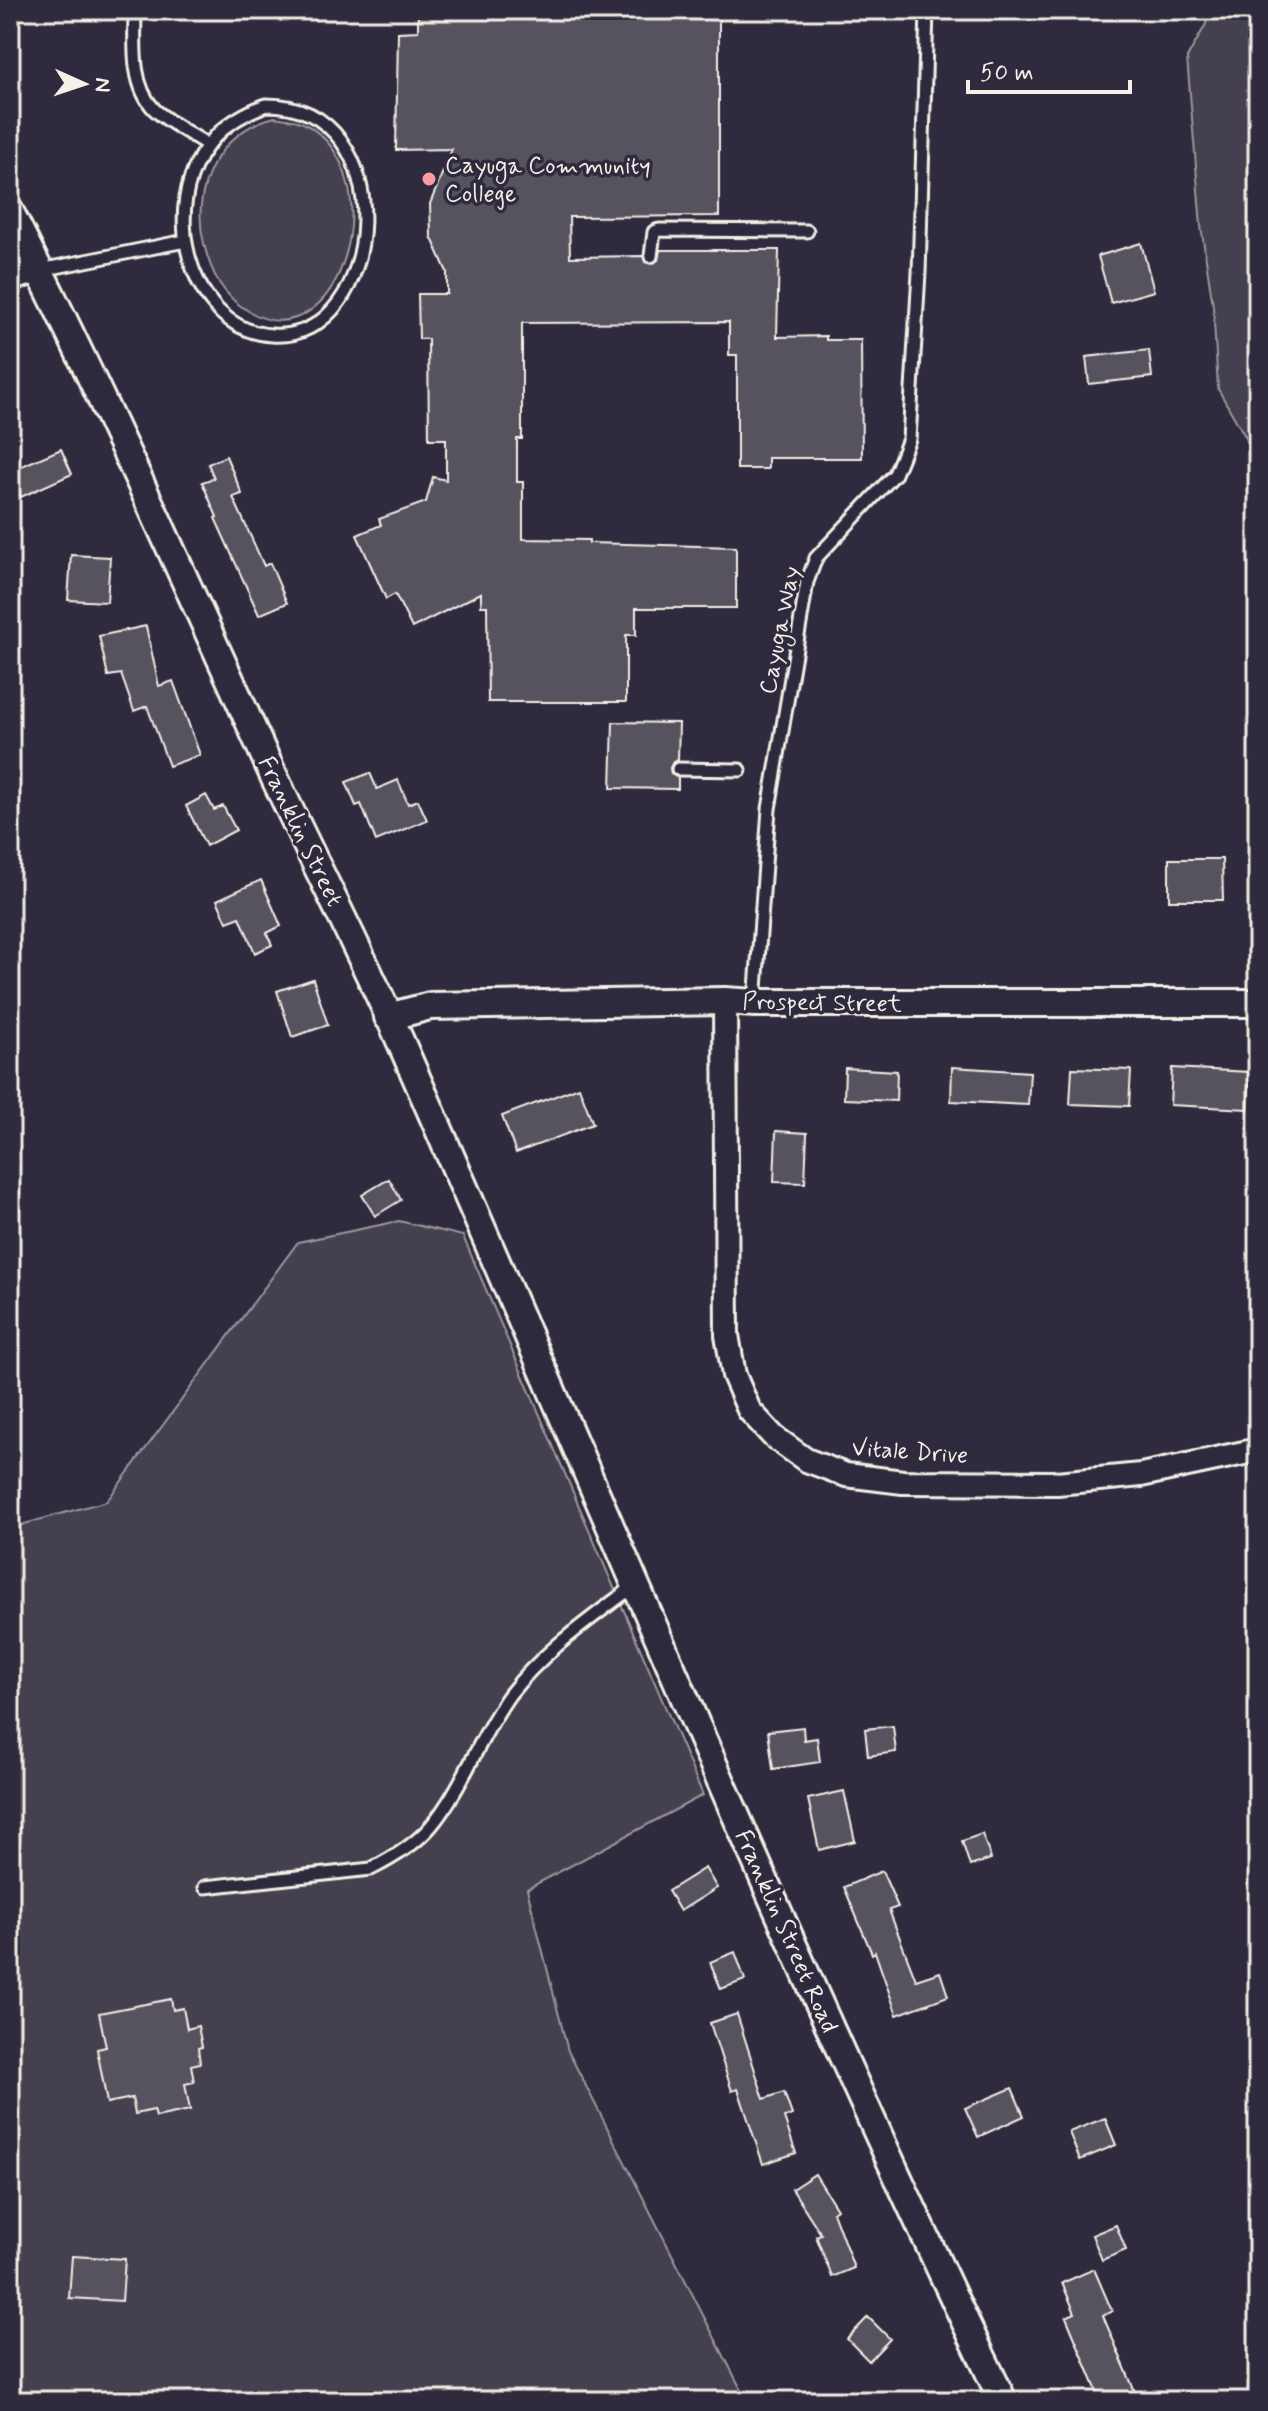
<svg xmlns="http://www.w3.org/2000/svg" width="1268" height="2411" viewBox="0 0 1268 2411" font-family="Mynerve,sans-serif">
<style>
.green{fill:#454050;stroke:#9c989c;stroke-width:2}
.building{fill:#56525f;stroke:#f4f1e8;stroke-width:2}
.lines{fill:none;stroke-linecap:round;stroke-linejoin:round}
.service-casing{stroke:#f4f1e8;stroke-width:17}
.minor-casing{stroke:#f4f1e8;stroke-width:28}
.tertiary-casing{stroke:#f4f1e8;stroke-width:32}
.service{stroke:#2f2a3d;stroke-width:11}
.minor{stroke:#2f2a3d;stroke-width:22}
.tertiary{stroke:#2f2a3d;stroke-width:26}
.poi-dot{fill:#ff9aa2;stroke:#2f2a3d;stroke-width:3}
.labels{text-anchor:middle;stroke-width:7;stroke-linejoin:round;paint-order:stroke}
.poi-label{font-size:24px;fill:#f4f1e8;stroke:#2f2a3d;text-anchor:start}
.street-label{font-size:24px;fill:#f4f1e8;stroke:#2f2a3d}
</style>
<rect width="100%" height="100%" fill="#2f2a3d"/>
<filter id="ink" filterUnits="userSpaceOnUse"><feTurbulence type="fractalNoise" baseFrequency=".0125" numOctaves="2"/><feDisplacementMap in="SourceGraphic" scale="16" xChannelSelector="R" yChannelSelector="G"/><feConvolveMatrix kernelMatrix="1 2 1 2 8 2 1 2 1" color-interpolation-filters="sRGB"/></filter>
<g filter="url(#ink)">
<g class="green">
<polygon points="1208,10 1258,10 1258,459 1218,389 1213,306 1201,226 1187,58 1206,24"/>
<path d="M275,117c10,2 22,2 30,7 91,50 35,239 -55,188 -27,-15 -39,-39 -46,-68 -14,-55 15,-114 71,-127z"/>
<polygon points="399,1221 463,1236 703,1795 527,1889 568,2051 747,2401 10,2401 10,1528 107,1501 298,1242"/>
</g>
<g class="building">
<polygon points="418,10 719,10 719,216 569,217 570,257 643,256 645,262 651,264 658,260 660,250 779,250 777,337 826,336 826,340 861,340 862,458 768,458 768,469 737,469 737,355 729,355 729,322 522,323 522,439 517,439 517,482 523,482 523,539 589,540 589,543 736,547 736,608 636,608 636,635 626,635 626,702 488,702 487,606 481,606 481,593 412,628 395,594 386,599 357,535 381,525 379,519 426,502 433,477 446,480 446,439 429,439 428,339 419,339 418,294 447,294 447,272 431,236 430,204 452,149 396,150 398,32 418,31"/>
<polygon points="1141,243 1154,291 1111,303 1098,256"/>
<polygon points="1149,350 1152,377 1089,384 1086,357"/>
<polygon points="61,449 72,474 21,497 10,471"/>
<polygon points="226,456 242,494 233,497 264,566 270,563 287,603 259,615 215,518 217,517 202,482 214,478 208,464"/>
<polygon points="71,555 110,557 107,602 68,600"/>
<polygon points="146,626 159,686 173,681 200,755 169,766 147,706 134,711 121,674 108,676 99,636"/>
<polygon points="613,722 679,723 678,760 673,762 670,768 671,774 678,778 678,789 611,788"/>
<polygon points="370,773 377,789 398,780 408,804 418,800 427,820 376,841 361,804 356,806 346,782"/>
<polygon points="206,795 214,810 223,806 236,830 206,846 186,806"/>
<polygon points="1169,859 1222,859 1223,900 1169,900"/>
<polygon points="261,880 281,926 267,933 272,945 255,953 240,917 227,922 217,900"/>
<polygon points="313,979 328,1025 292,1037 277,991"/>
<polygon points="952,1067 1030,1072 1028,1105 951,1101"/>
<polygon points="845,1068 897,1071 896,1101 844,1099"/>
<polygon points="1072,1068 1131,1070 1129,1106 1070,1104"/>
<polygon points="1172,1068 1250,1072 1248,1109 1170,1105"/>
<polygon points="579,1087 593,1124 516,1153 502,1116"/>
<polygon points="776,1131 807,1133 805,1183 774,1182"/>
<polygon points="389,1179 401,1200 375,1216 362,1195"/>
<polygon points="893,1726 896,1752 868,1756 865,1729"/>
<polygon points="803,1727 804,1740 817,1738 820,1762 773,1769 768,1731"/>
<polygon points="844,1791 855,1841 819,1850 808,1799"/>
<polygon points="982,1834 991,1859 970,1866 962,1841"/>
<polygon points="705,1868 717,1888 680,1911 668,1891"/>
<polygon points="882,1871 898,1907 889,1910 916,1980 940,1972 948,1996 897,2015 875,1952 872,1954 844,1887"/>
<polygon points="735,1952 745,1980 721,1989 710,1962"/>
<polygon points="171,1999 173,2010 183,2008 187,2029 198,2026 202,2047 198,2048 200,2063 191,2065 194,2082 185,2084 190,2110 156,2117 154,2110 135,2114 132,2098 107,2103 97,2049 106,2047 99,2013"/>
<polygon points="737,2014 764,2099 784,2092 792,2115 784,2118 796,2153 763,2164 738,2089 732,2091 710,2023"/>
<polygon points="1012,2088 1024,2116 978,2137 965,2108"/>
<polygon points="1105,2118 1116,2145 1080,2160 1069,2132"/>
<polygon points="815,2174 837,2209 833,2212 854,2268 832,2277 816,2236 821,2234 792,2189"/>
<polygon points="1116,2225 1126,2250 1102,2260 1092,2235"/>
<polygon points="72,2256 125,2259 122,2301 69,2298"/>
<polygon points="1094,2269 1112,2311 1103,2316 1139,2401 1101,2401 1066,2317 1075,2313 1062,2283"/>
<polygon points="868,2317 890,2339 869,2361 847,2339"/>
</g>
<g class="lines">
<defs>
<g id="service">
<path d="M135,10c0,31 -5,74 19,99 15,14 37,25 54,36"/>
<path d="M266,105c139,-1 120,238 6,230 -21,-1 -39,-10 -54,-25 -42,-44 -47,-127 -3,-173 14,-15 32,-25 51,-32z"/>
<polyline points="651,256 654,232 659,230 807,231"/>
<polyline points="41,270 185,241"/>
<polyline points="678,769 740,770"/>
<polyline points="755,1003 769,809 807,582 816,558 895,474 909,439 919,273 927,10"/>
<path d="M205,1887l166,-18c22,-11 44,-24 60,-43 32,-38 49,-91 79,-132 34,-44 81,-75 125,-109"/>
</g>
<g id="minor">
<polyline points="10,279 40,271"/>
<polyline points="725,1001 727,1335 734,1375 749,1410 774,1437 806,1460 846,1475 903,1482 1057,1483 1141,1475 1258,1450"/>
</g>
<g id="tertiary">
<path d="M10,212c93,183 176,371 261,558 44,95 93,188 135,284 197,450 384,904 597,1347"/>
<polyline points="388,1017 430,1006 725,1001 755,1003 1258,1003"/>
</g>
</defs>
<use href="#service" class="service-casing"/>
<use href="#minor" class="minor-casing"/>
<use href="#tertiary" class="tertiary-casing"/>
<use href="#service" class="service"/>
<use href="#minor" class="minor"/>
<use href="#tertiary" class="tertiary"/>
</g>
</g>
<circle class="poi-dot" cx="429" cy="179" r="8"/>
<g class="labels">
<g class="poi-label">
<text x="445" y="173">Cayuga Community<tspan x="445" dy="28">College</tspan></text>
</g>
<g class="street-label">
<text transform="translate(779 630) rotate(-79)" y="8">Cayuga Way</text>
<text transform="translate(301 831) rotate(64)" y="8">Franklin Street</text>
<text transform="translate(822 1002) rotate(1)" y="8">Prospect Street</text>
<text transform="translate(910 1451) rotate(4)" y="8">Vitale Drive</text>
<text transform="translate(787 1931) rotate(66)" y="8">Franklin Street Road</text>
</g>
</g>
<rect width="1268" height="2411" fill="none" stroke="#2f2a3d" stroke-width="40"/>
<rect x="20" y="20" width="1228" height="2371" fill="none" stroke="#f4f1e8" stroke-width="3" filter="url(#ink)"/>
<g transform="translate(84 84) rotate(93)" stroke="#2f2a3d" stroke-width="6" paint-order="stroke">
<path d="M0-6L14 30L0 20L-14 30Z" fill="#f4f1e8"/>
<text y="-12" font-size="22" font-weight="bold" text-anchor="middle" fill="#f4f1e8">N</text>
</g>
<path d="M968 80v12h162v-12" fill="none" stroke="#f4f1e8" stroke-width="4"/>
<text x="980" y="80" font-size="24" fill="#f4f1e8" stroke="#2f2a3d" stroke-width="6" paint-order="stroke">50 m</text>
</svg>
